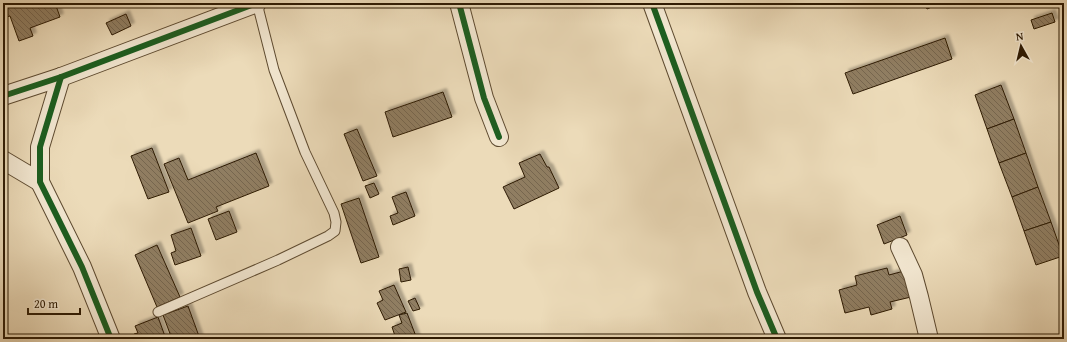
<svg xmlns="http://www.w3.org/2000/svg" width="1067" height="342" viewBox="0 0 1067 342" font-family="'Gentium Book Plus',serif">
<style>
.building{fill:url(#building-back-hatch);stroke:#2d1a03;filter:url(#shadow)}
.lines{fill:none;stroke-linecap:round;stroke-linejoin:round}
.lane-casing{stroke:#5d4a30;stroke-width:11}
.street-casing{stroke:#5d4a30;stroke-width:20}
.lane{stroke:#f3e8d2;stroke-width:9}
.street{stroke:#f3e8d2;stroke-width:18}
.cycleway-casing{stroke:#f3e8d2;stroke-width:8}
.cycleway{stroke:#1b5e20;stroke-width:6}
</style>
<defs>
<pattern id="building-back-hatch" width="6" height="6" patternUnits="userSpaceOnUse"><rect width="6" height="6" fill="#907e62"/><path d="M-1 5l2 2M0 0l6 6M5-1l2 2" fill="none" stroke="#76664f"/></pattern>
<filter id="shadow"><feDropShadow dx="3.5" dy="-3.5" stdDeviation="1" flood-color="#0004"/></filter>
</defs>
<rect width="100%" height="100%" fill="#ecdbb9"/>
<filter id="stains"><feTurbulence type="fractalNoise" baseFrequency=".005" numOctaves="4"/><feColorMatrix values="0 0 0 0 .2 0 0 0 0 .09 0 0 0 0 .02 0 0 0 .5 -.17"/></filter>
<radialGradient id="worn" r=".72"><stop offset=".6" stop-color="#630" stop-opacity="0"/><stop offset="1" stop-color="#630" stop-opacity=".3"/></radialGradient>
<g class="building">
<polygon points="4,3 55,3 60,17 30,28 33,36 19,41 10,16 3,18"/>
<polygon points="924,3 941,3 927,9"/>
<polygon points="1064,3 1064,20 1058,5"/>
<polygon points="1052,13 1055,22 1034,29 1031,20"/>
<polygon points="126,14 131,26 112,35 106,23"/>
<polygon points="945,38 952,59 853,94 845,73"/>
<polygon points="1001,85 1014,119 987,129 975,95"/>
<polygon points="443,92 452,117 393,137 385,112"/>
<polygon points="1014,119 1026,153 999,163 987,129"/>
<polygon points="357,129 377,176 363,181 344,134"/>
<polygon points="152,148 169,192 148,199 131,156"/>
<polygon points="256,153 269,186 216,207 218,211 188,223 164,164 179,158 188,180"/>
<polygon points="1026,153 1038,187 1012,197 999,163"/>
<polygon points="540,154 547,167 549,167 559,188 514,209 503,187 525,177 519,163"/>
<polygon points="374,183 379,194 370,198 365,186"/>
<polygon points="1038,187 1051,222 1024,231 1012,197"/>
<polygon points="406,192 415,216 393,225 390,216 398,213 392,197"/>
<polygon points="359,198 379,257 361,263 341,204"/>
<polygon points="229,211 237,232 216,240 208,219"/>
<polygon points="900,216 907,235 884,244 877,225"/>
<polygon points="1051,222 1063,256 1036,265 1024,231"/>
<polygon points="191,228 201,256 175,265 171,253 176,251 171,235"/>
<polygon points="157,245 180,297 157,307 135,255"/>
<polygon points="408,267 411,280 401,282 399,269"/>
<polygon points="887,268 889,275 904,271 911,297 890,302 892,309 871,315 869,307 845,313 839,290 857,285 855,276"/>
<polygon points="394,285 406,312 385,320 377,303 383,300 379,291"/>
<polygon points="415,298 420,309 413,311 408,301"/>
<polygon points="188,306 200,339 172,339 163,315"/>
<polygon points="407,313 417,339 396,339 392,327 402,323 399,315"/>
<polygon points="158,317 166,339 136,339 134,334 138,333 135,326"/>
</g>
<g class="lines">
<defs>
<polyline id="lane" points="158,312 278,260 328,236 335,231 336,222 334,213 305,152 274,70 257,3"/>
<g id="street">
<polyline points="459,3 484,98 499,137"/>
<polyline points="652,3 757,292 777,339"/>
<polyline points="61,77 40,147 40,182 82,267 111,339"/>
<polyline points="3,96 61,77 257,3"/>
<polyline points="3,160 40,182"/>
<polyline points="900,247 913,275 919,297 929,339"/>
</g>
</defs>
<use href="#lane" class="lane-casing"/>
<use href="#street" class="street-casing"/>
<use href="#lane" class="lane"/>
<use href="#street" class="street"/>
<defs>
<g id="cycleway">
<polyline points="459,3 484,98 499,137"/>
<polyline points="652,3 757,292 777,339"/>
<polyline points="61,77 40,147 40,182 82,267 111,339"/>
<polyline points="3,96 61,77 257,3"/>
</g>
</defs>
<use href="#cycleway" class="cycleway-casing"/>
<use href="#cycleway" class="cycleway"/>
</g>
<rect width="1067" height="342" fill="none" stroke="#ecdbb9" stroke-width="16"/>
<rect x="4" y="4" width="1059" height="334" fill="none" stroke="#2d1a03" stroke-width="2"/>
<rect x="8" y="8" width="1051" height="326" fill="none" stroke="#2d1a03"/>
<g transform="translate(1021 46) rotate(352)" stroke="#f3e8d2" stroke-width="3" paint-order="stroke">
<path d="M0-3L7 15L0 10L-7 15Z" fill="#2d1a03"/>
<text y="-6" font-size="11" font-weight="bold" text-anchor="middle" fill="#2d1a03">N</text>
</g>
<path d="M28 308v6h52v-6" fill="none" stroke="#2d1a03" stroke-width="2"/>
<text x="34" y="308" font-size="12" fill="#2d1a03" stroke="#f3e8d2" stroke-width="3" paint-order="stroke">20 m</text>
<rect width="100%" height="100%" filter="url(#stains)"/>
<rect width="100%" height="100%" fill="url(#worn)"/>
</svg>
